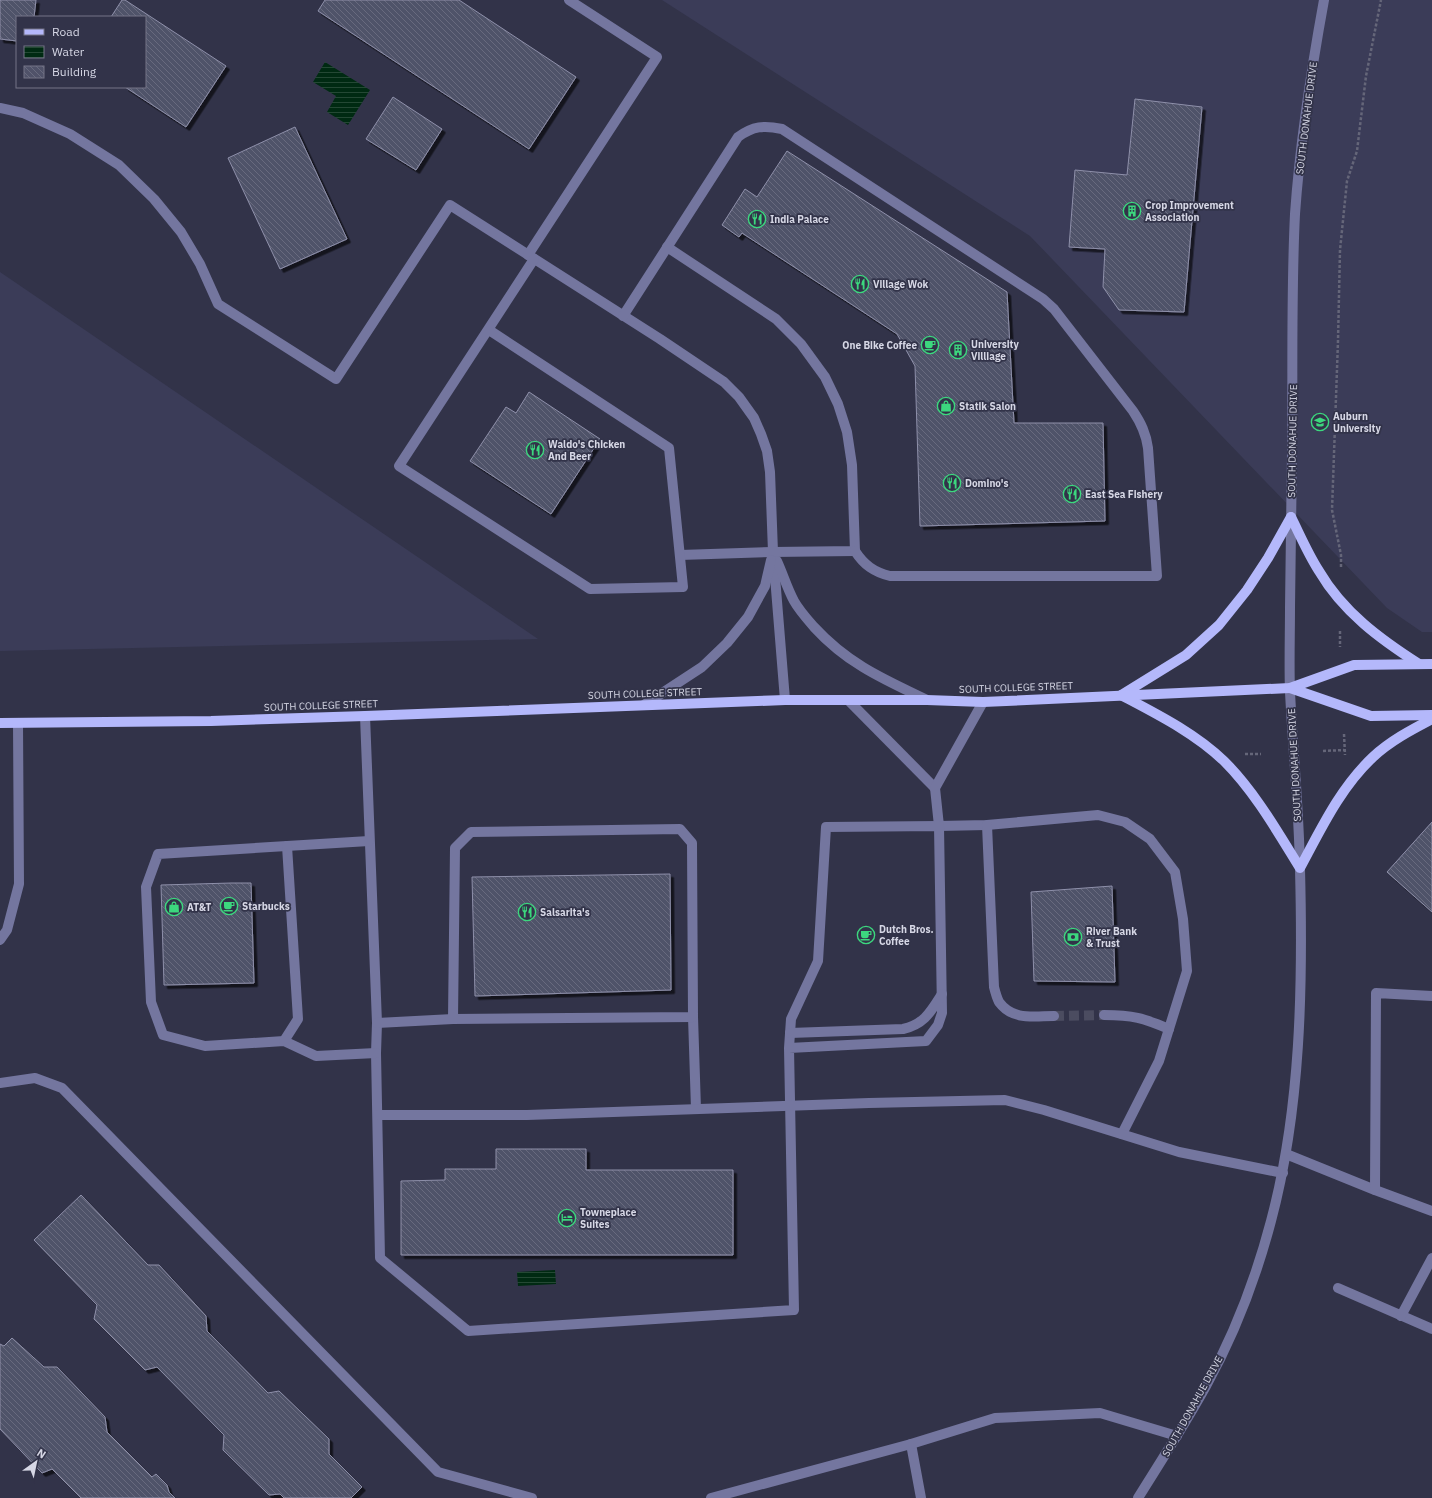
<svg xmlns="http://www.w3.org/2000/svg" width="1432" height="1498" viewBox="0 0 1432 1498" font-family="'IBM Plex Sans',sans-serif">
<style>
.built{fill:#3b3c58}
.water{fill:url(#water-rules)}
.building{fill:url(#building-back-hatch);stroke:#8e90aa;filter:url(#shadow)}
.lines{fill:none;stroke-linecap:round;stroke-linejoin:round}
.minor-tunnel{stroke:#4b4c60;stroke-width:10;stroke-dasharray:10 5;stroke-linecap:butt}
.path{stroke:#656679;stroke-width:2.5;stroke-dasharray:3 2;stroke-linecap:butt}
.minor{stroke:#74769f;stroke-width:10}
.major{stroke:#b4b8fb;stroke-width:10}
.labels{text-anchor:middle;stroke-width:3.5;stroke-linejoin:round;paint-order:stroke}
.street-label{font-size:10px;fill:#d6d7e5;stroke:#323349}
.poi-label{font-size:10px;font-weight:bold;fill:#d6d7e5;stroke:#323349;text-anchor:start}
</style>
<defs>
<pattern id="water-rules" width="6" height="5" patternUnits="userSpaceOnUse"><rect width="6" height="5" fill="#002a12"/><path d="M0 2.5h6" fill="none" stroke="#244834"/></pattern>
<pattern id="building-back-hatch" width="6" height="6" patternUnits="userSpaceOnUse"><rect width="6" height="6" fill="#505269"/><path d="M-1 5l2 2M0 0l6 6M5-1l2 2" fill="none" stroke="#686a7e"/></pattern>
<filter id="shadow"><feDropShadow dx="3.5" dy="3.5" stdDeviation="0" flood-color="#0009"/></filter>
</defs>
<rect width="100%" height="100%" fill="#323349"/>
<g class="built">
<polygon points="662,0 1432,0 1432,632 1422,632 1387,608 1030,236"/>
<polygon points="0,272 337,502 538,639 0,651"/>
</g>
<g class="water">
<polygon points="325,62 370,90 348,125 327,112 336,96 313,82"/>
<polygon points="555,1270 556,1284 518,1286 517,1272"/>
</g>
<g class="building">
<polygon points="0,0 36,0 34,17 17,17 17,41 0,39"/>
<polygon points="122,0 125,0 226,66 186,127 125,87 145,87 145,17 111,17"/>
<polygon points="325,0 459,0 576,77 529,149 318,11"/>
<polygon points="393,97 442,129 416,170 366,139"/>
<polygon points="1135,99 1202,107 1184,312 1119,310 1103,287 1105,249 1069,247 1075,170 1127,175"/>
<polygon points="295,127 347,239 280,269 228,158"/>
<polygon points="787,151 1007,292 1014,423 1103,423 1105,521 920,526 915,366 897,334 742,233 739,237 722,225 745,189 757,197"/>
<polygon points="529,392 600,439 551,514 470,461 506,407 516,413"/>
<polygon points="1432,822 1432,912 1387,872"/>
<polygon points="670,874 671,990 475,996 472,877"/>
<polygon points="231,883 251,883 254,983 164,985 161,885"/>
<polygon points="1112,886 1115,982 1034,981 1031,892"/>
<polygon points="496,1149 586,1149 586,1170 733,1170 733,1255 401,1255 401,1181 445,1180 445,1169 496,1169"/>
<polygon points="81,1195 148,1265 159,1265 206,1316 207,1331 268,1393 279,1391 329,1439 329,1454 362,1487 351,1498 284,1498 280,1494 269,1495 223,1450 224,1435 157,1367 145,1370 94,1319 97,1305 34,1240"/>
<polygon points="12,1338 44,1367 57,1367 105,1417 107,1432 152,1477 156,1474 167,1485 169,1492 175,1498 81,1498 52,1469 42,1473 0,1429 0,1344 4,1346"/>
</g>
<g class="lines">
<polyline class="minor-tunnel" points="1054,1016 1104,1015"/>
<g class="path">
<polyline points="1341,567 1341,555 1332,510 1338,341 1340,250 1347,181 1357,151 1366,76 1381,0"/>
<polyline points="1340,631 1340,647"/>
<polyline points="1344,734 1345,755"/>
<polyline points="1323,751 1344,750"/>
<polyline points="1245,754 1261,754"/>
</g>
<g class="minor">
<polyline points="0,108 23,113 70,134 119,165 154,199 181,232 200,264 218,304 336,379 450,205 660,339 724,382 739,397 754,418 761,434 767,451 770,472 773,552 785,700"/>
<polyline points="667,247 776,319 801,344 825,377 838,404 847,432 852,465 855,551 773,552 680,555"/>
<polyline points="528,255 657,57 569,0"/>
<path d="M623,316l115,-179c15,-11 26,-12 44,-8l261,170 11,10 79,102c8,12 13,22 15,37l9,128h-267c-16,-4 -26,-11 -35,-25"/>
<polyline points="489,330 669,448 683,587 590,589 399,466 534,259"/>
<path d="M777,561c6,13 10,27 17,40 5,9 13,18 20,26 34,37 69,52 113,73"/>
<polyline points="848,700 935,788"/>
<polyline points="983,702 935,788 939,826 987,825 1098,815 1125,822 1150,839 1175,872 1183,919 1187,971 1159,1061 1122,1134"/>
<polyline points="644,705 702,667 727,643 748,617 765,586 771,560"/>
<polyline points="365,716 377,1023 376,1053 380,1258 468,1331 794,1310 789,1048 791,1019 818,961 826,827 939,826 942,1013 938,1025 926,1041 789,1048"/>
<path d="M987,825l7,162c1,4 3,11 5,15 14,19 35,14 55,14"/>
<polyline points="369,841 158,854 146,887 151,1002 163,1035 205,1046 284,1041 316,1056 376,1053"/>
<polyline points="0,940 7,930 19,884 18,723"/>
<path d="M1104,1015c29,0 39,3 65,14"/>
<polyline points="693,1017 696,1109"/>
<polyline points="377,1023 453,1019 693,1017 692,843 680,829 471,832 455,848 453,1019"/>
<path d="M790,1033l113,-4c22,-5 28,-18 39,-35"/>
<polyline points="284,1041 298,1019 287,846"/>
<polyline points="0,1083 35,1078 62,1088 438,1472 532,1498"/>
<polyline points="378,1115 527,1115 869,1103 1005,1100 1044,1110 1179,1152 1283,1173"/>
<polyline points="1286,1154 1375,1190 1432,1211"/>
<polyline points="1375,1190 1376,993 1432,996"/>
<polyline points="1338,1288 1432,1329"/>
<polyline points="1401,1316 1432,1258"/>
<polyline points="911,1444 921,1498"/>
<polyline points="711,1498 911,1444 995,1418 1100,1413 1177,1436"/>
<path d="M1138,1498c23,-37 47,-74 68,-112 28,-51 50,-108 65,-165 30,-112 32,-236 29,-352 -1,-59 -7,-118 -10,-177 -1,-28 0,-57 0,-85 1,-51 1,-103 2,-154 1,-80 -1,-160 3,-239 5,-72 16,-143 29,-214"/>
</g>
<g class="major">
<path d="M1291,517c9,18 17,37 28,54 24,41 61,68 100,93"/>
<polyline points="1290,688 1371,716 1432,715"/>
<polyline points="1123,694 1186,655 1219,625 1247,590 1268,558 1291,517"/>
<path d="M1121,695c36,19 74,38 103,66 31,31 53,70 76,107 21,-39 40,-80 73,-111 17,-16 38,-27 59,-38"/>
<polyline points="0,723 211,721 365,716 785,700 927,700 983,702 1290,688 1354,665 1432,664"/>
</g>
</g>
<defs>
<symbol id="building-ring" viewBox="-11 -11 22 22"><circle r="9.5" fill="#323349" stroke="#3cd77e" stroke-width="1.5"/><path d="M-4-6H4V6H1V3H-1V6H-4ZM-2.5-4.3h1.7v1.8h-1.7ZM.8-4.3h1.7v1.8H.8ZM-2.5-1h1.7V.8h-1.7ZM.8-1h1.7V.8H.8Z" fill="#3cd77e"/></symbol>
<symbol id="restaurant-ring" viewBox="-11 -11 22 22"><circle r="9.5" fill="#323349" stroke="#3cd77e" stroke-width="1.5"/><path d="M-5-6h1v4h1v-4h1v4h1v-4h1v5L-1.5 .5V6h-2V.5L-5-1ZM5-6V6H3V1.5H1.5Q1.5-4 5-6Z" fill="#3cd77e"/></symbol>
<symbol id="cafe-ring" viewBox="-11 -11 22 22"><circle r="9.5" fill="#323349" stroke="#3cd77e" stroke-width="1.5"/><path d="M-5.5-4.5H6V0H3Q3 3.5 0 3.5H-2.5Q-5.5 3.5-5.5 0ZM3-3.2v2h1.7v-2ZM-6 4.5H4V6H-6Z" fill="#3cd77e"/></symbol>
<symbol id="shop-ring" viewBox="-11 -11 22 22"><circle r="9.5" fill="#323349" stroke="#3cd77e" stroke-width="1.5"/><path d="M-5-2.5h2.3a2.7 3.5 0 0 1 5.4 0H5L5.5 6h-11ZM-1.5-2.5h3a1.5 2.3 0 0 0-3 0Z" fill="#3cd77e"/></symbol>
<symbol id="university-ring" viewBox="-11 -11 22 22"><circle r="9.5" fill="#323349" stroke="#3cd77e" stroke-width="1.5"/><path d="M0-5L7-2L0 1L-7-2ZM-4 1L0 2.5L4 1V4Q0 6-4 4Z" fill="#3cd77e"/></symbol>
<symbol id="bank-ring" viewBox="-11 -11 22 22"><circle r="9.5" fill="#323349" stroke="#3cd77e" stroke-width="1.5"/><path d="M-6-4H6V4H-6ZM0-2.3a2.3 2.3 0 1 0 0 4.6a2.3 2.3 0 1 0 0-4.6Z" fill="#3cd77e"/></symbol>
<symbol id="hotel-ring" viewBox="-11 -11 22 22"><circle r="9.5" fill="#323349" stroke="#3cd77e" stroke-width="1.5"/><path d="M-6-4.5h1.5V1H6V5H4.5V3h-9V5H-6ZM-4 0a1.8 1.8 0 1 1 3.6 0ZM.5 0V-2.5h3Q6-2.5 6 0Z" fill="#3cd77e"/></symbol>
</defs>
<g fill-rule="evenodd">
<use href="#building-ring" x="1122" y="201" width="20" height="20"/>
<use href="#restaurant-ring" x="747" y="209" width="20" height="20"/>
<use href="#restaurant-ring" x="850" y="274" width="20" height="20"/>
<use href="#cafe-ring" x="920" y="335" width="20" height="20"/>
<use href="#building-ring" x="948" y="340" width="20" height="20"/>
<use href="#shop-ring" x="936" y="396" width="20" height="20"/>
<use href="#university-ring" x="1310" y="412" width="20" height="20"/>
<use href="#restaurant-ring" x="525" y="440" width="20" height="20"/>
<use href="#restaurant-ring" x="942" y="473" width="20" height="20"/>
<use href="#restaurant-ring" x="1062" y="484" width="20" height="20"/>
<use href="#cafe-ring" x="219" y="896" width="20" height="20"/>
<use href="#shop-ring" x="164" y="897" width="20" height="20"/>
<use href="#restaurant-ring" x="517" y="902" width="20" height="20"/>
<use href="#cafe-ring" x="856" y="925" width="20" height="20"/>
<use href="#bank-ring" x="1063" y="927" width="20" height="20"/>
<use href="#hotel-ring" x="557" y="1208" width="20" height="20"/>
</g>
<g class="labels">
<g class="street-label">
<text transform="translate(1306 118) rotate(-83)" y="4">SOUTH DONAHUE DRIVE</text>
<text transform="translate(1292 441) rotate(-89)" y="4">SOUTH DONAHUE DRIVE</text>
<text transform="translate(1016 687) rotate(-2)" y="4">SOUTH COLLEGE STREET</text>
<text transform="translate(645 693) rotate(-2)" y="4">SOUTH COLLEGE STREET</text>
<text transform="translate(321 705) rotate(-2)" y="4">SOUTH COLLEGE STREET</text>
<text transform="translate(1294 765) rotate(-93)" y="4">SOUTH DONAHUE DRIVE</text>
<text transform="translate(1192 1406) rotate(-61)" y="4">SOUTH DONAHUE DRIVE</text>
</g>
<g class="poi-label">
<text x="1145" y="209">Crop Improvement<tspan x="1145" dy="12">Association</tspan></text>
<text x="770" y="223">India Palace</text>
<text x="873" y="288">Village Wok</text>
<text x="971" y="348">University<tspan x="971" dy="12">Villiage</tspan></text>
<text x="917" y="349" text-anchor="end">One Bike Coffee</text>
<text x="959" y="410">Statik Salon</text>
<text x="1333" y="420">Auburn<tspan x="1333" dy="12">University</tspan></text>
<text x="548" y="448">Waldo's Chicken<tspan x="548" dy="12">And Beer</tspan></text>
<text x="965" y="487">Domino's</text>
<text x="1085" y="498">East Sea Fishery</text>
<text x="242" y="910">Starbucks</text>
<text x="187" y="911">AT&amp;T</text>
<text x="540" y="916">Salsarita's</text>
<text x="879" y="933">Dutch Bros.<tspan x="879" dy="12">Coffee</tspan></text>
<text x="1086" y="935">River Bank<tspan x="1086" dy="12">&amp; Trust</tspan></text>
<text x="580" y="1216">Towneplace<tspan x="580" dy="12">Suites</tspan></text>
</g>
</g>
<rect x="16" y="16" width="130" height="72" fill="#323349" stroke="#747587"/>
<rect x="24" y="29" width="20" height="6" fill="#b4b8fb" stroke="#747587"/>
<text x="52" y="36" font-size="12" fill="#d6d7e5">Road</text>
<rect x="24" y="46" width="20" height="12" fill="url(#water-rules)" stroke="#747587"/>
<text x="52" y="56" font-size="12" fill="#d6d7e5">Water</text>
<rect x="24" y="66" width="20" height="12" fill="url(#building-back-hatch)" stroke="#747587"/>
<text x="52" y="76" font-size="12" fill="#d6d7e5">Building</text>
<g transform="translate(36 1462) rotate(33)" stroke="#323349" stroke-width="3" paint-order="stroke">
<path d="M0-3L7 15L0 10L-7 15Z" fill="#d6d7e5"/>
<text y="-6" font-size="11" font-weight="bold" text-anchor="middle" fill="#d6d7e5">N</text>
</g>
</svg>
